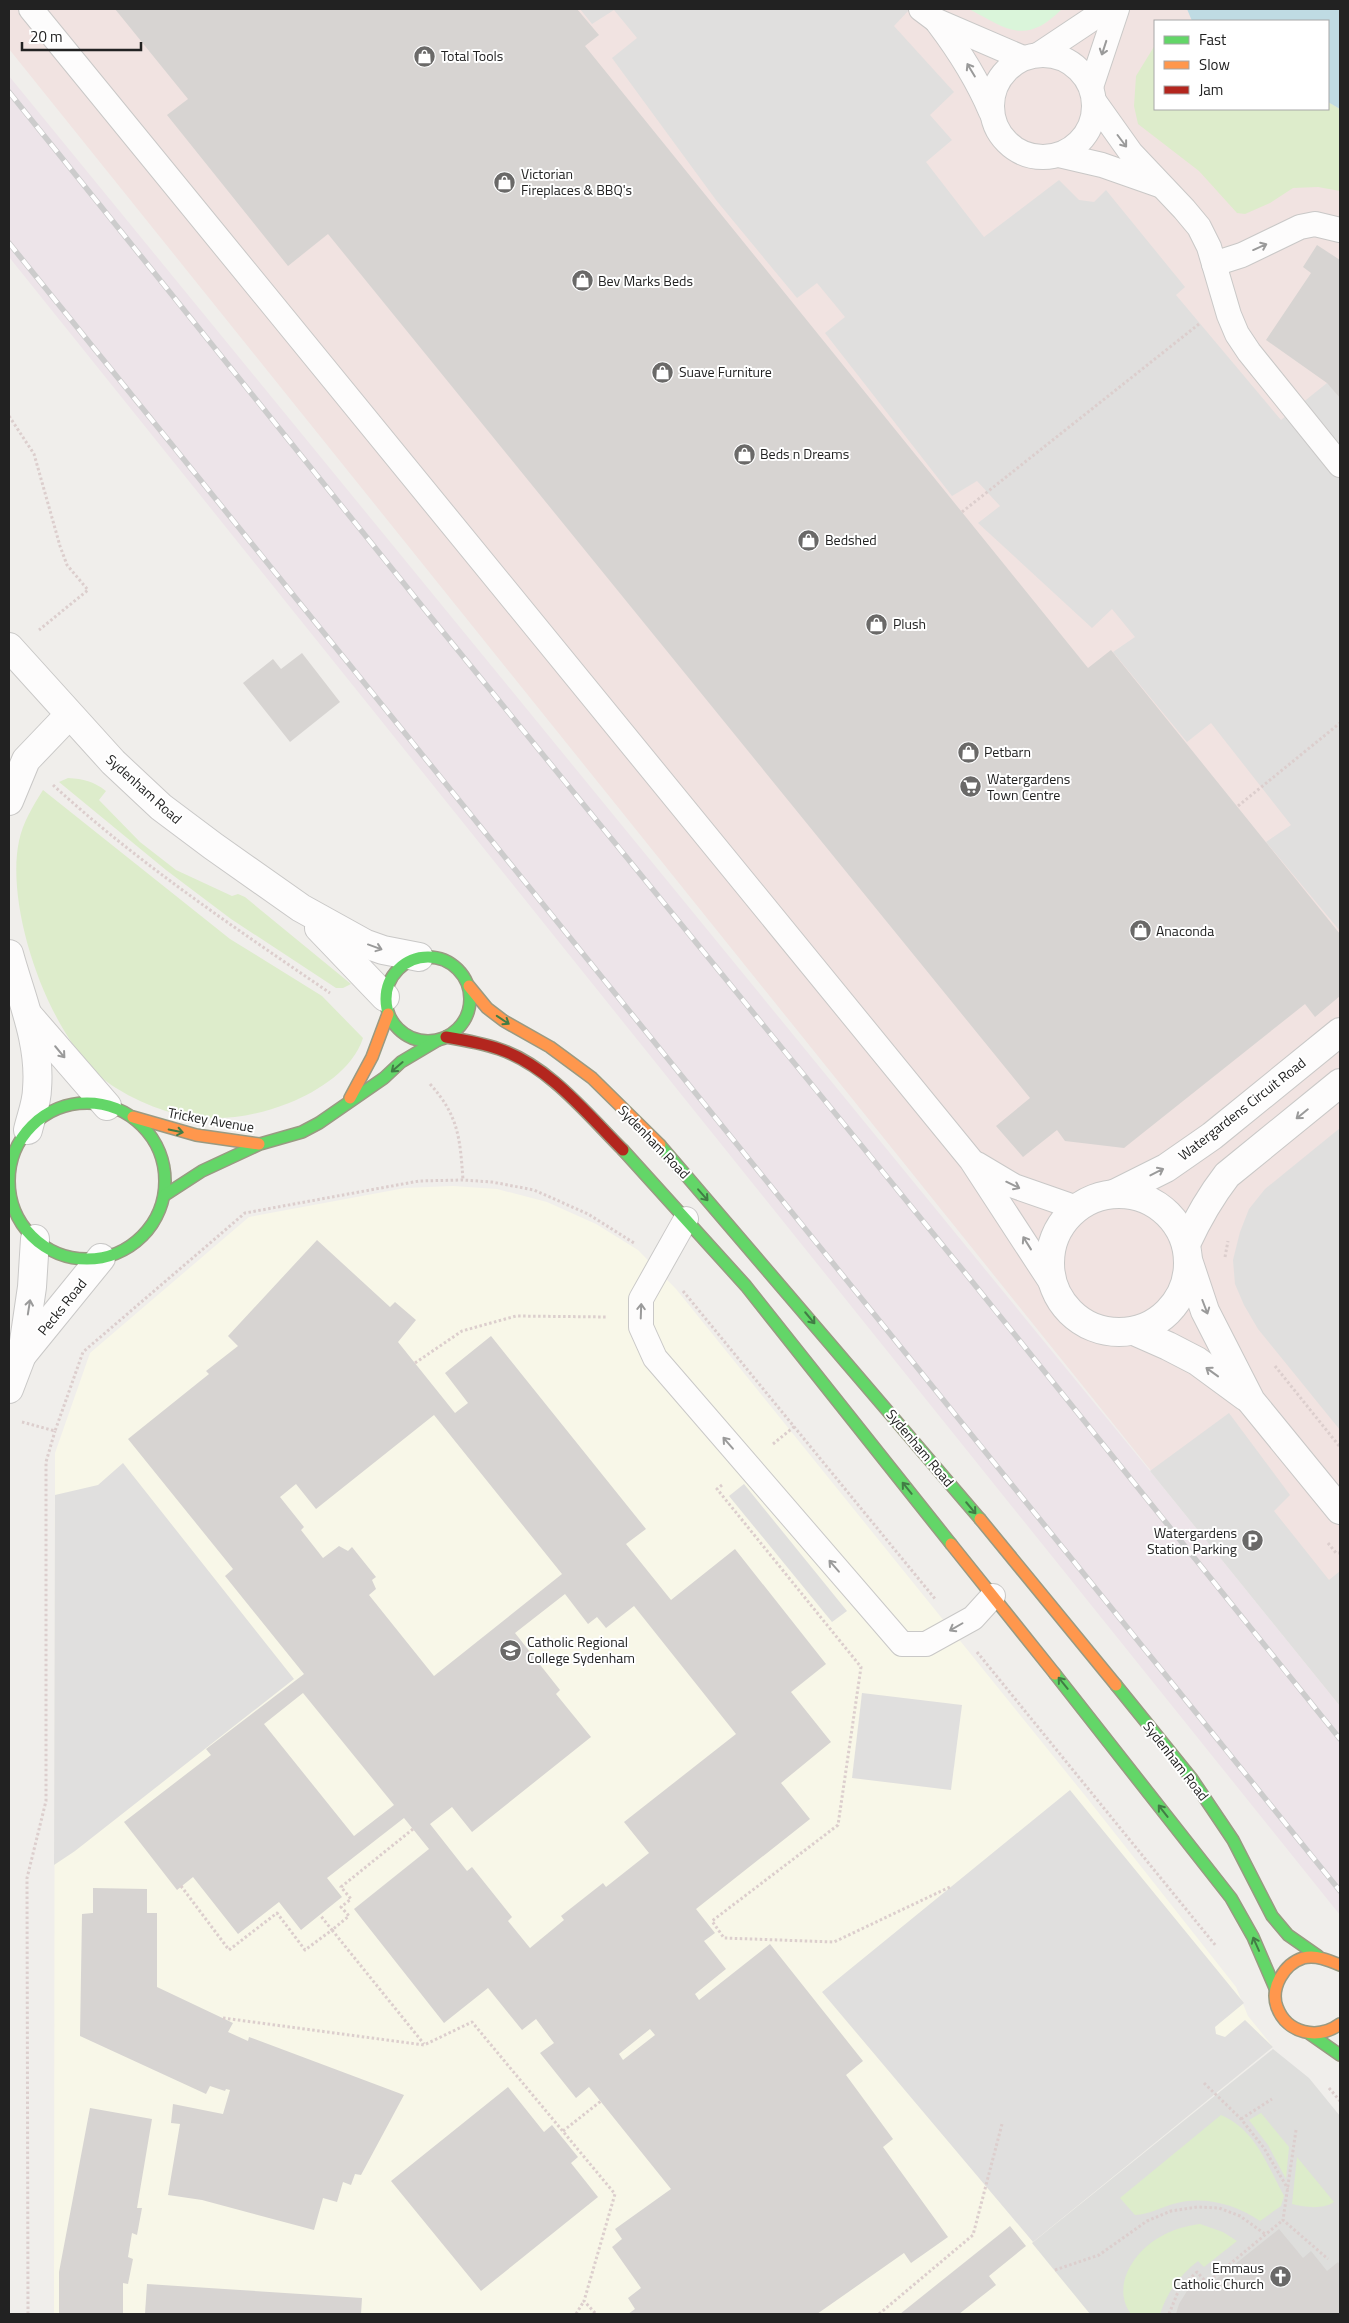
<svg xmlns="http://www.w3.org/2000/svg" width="1349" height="2323" viewBox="0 0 1349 2323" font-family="'Titillium Web',sans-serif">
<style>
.commercial{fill:#f1e3e1;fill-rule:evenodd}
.industrial{fill:#ede4e9}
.education{fill:#f8f7e8}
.religious{fill:#dededc}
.grass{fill:#ddeccb}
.park{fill:#daf5da}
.parking{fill:#e0dfde}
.water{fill:#bfdbe3}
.building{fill:#d7d4d2;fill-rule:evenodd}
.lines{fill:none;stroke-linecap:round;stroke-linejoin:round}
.lane-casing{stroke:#c9c8c7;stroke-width:26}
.street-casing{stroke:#c9c8c7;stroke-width:30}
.fast-casing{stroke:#999a82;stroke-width:14}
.slow-casing{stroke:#999a82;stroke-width:14}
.jam-casing{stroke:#999a82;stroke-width:14}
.path{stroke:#dccecd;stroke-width:3;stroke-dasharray:2.5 2.5;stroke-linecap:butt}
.lane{stroke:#fdfcfc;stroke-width:24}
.street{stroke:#fdfcfc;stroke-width:28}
.fast{stroke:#63d668;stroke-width:11}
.slow{stroke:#ff974d;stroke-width:11}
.jam{stroke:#b3261e;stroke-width:11}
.rail-casing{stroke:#ccc;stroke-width:5.5}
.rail{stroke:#fff;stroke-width:4;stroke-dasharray:11;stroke-linecap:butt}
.oneway{stroke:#9a9a9a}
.oneway2{stroke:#427c45}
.labels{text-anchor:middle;stroke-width:4;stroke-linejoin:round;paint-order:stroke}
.poi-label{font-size:14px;fill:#222;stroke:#fff;text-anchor:start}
.street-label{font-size:14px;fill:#222;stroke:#fff}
</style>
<rect width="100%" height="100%" fill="#f0eeeb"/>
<path class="commercial" d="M9,9h1331v1697l-1331,-1657zM1155,21h173v88h-173z"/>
<polygon class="industrial" points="9,76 1150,1471 1340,1706 1340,1915 9,257"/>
<polygon class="education" points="453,1186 497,1189 547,1202 596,1224 638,1250 676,1289 1087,1798 1236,1987 1248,2016 1273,2047 1033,2242 1092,2314 54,2314 55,1453 90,1353 249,1217 405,1188"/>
<polygon class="religious" points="1273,2049 1309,2078 1340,2116 1340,2314 1090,2314 1032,2243"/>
<g class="grass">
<polygon points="1155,45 1155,109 1328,109 1328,102 1340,109 1340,191 1318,187 1293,188 1270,203 1245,214 1237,213 1199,171 1138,124 1134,106 1136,76"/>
<path d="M68,778c16,1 25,3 38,13l-7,9 41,42 36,28 56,26 6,-2 7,3 106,87 -8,4h-7l-105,-69 -65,-49 -107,-88z"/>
<path d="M43,790l187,149 92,57 41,42c-10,31 -44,53 -74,65 -62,24 -116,20 -173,-15 -63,-38 -112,-177 -97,-247 4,-19 14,-35 24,-51z"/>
<polygon points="1261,2113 1289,2147 1286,2179 1268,2145 1249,2120"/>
<path d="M1221,2115c35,15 46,50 63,81l-3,10 -21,15c-25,-17 -57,-26 -87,-17 -13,4 -24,10 -38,11l-15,-17z"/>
<path d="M1297,2157l37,45c-12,8 -29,5 -42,2z"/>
<path d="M1200,2224l23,8 14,9 -33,26 -6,-6c-18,14 -31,31 -38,53h-29c-20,-27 2,-62 29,-77 13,-8 26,-11 40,-13z"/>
</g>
<path class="park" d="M969,9h93c-37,37 -55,20 -93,0z"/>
<g class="parking">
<polygon points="580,9 910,9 894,26 954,92 930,115 952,140 926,162 984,237 1059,180 1079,200 1094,202 1106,190 1185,287 1176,295 1281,420 1327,383 1333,389 1340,398 1340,931 1266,842 1291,825 1211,723 1187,742 1113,652 1135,637 1112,609 1092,628 978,523 1000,506 977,481 952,496 825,333 845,317 817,283 797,298 716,200 612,58 637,38 614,10 592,24"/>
<polygon points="1340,1128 1340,1430 1258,1329 1244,1305 1235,1284 1233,1260 1240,1232 1249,1209 1265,1189"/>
<polygon points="1229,1413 1290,1495 1274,1511 1329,1580 1340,1571 1340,1706 1150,1471"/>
<polygon points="123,1463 294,1679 75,1851 54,1865 55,1495 98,1485"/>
<polygon points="744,1484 847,1611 832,1622 729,1496"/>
<polygon points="862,1693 962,1705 951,1790 852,1778"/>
<polygon points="1070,1790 1244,2003 1215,2027 1216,2034 1225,2037 1245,2020 1273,2047 1033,2242 822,1992"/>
</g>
<polygon class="water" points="1187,9 1340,9 1340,109 1328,102 1328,21 1192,21"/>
<g class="building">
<polygon points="115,9 577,9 599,35 585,46 1088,668 1111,650 1340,934 1340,996 1315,1017 1305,1004 1124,1148 1065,1141 1057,1130 1023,1157 996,1126 1030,1098 328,234 288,266 167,115 188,99"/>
<polygon points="1317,245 1340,260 1340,398 1327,383 1266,340 1311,273 1303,267"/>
<polygon points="302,653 340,702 290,742 243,683 273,659 281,669"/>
<path d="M317,1240l73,67 5,-5 21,18 -18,22 57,71 13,-10 -23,-30 46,-37 155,193 -20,15 45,56 64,-51 91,115 -35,28 40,50 -50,41 29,36 -114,90 19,24 -11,8 22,28 -31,25 4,6 71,-56 93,117 -17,14 47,64 -10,8 65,90 -37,26 -7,-10 -87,61h-189l7,-5 -7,-11 13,-10 -29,-41 10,-8 -7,-10 56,-40 -82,-102 -13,11 -36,-45 14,-10 -18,-24 -14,11 -34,-42 -44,35 -90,-114 75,-60 -25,-31 -77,60 15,19 -41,33 -22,-28 -41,32 -45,-57 -16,13 -53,-68 87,-67 -5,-6 98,-75 -79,-98 8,-7 -105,-130 81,-65 -3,-3 32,-25 -10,-10zM434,1415l128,159 -128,102 -65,-81 7,-6 -4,-9 4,-3 -24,-30 -4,4 -9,-5 -16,12 -22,-28 3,-3 -24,-30 16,-13 20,25zM565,1594l23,30 9,-7 9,11 28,-22 102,128 -112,88 25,31 -43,34 -3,-4 -42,33 3,4 -34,28 -22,-27 4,-4 -40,-50 -5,4 -37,-47 22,-17 20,25 119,-95 -35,-43 4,-4 -45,-57zM303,1693l91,112 -40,31 -90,-112zM650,2029l5,6 -32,25 -4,-6z"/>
<polygon points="93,1888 147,1889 147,1913 157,1913 157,1987 233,2023 228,2032 248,2041 249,2037 404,2095 361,2175 355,2174 351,2185 343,2182 337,2202 323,2198 314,2230 202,2200 168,2195 180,2124 171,2123 173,2104 223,2114 230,2090 226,2089 225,2091 210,2086 206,2094 80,2036 82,1914 93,1913"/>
<polygon points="508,2087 544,2132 552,2125 578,2157 571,2163 598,2197 481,2291 391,2181"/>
<polygon points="90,2108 152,2119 137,2208 142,2208 137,2235 132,2233 128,2257 133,2259 128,2284 123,2283 123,2314 59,2314 59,2272"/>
<polygon points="1010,2226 1026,2246 989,2276 996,2285 959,2314 900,2314"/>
<polygon points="1279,2229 1303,2258 1311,2251 1327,2271 1338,2262 1340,2265 1340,2314 1176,2314 1179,2304 1187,2291 1198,2281 1204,2289"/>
<polygon points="147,2284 362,2298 361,2314 145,2314"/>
</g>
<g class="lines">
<defs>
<g id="lane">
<polyline points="31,9 971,1160 1052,1284"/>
<polyline points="921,9 937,21 1023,58"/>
<path d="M938,23c22,29 39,56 53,89"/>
<circle cx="1043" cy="106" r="51"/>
<polyline points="1038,55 1107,9"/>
<polyline points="1091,87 1117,9"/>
<polyline points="1094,101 1131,153 1184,209 1199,227 1209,247 1229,315 1237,334 1249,352 1340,465"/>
<polyline points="1059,155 1102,165 1159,185"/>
<polyline points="1214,264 1242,255 1300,227 1315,224 1340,230"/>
<polyline points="977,1164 1014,1186 1077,1208"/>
<polyline points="686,1219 641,1299 641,1327 655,1358 902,1644 926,1644 973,1618 993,1596"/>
</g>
<g id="street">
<polyline points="9,647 113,762 161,807 213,846 301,908 366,944 383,950 419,957"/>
<polyline points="9,801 26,760 69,715"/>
<polyline points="319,928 385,997"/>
<path d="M9,954c12,44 32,88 28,135 0,13 -6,28 -9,41"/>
<polyline points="29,1016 107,1106"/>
<circle cx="1119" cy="1263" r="69"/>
<polyline points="1114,1194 1166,1168 1212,1136 1340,1032"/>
<path d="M1186,1244c11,-24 24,-47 41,-69l113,-92"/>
<polyline points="1189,1263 1205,1311 1251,1401 1340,1510"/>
<polyline points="1134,1331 1168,1346 1197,1361 1246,1397"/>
<polyline points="23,1354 101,1258"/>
<polyline points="9,1389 22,1355 32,1287 35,1239"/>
</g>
<g id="fast">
<circle cx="428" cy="999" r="42"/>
<circle cx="87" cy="1181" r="78"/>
<polyline points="660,1145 980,1519"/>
<polyline points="623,1150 746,1286 951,1544"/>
<polyline points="165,1195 202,1171 260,1144 302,1132 319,1123 384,1078 401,1062 438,1040"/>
<polyline points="1055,1674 1231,1898 1253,1937 1275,1988"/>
<polyline points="1116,1685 1192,1779 1233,1840 1272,1916 1288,1935 1318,1956"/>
<polyline points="1310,2034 1340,2055"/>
</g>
<g id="slow">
<polyline points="469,986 487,1008 504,1021 550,1047 592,1078 660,1145"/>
<polyline points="350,1098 372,1057 388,1014"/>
<polyline points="133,1117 196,1135 259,1144"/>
<polyline points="980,1519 1116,1685"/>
<polyline points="951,1544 1055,1674"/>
<path d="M1340,1965c-12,-5 -24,-10 -37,-7 -19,6 -33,30 -26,49 10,27 41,33 63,17"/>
</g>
<path id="jam" d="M446,1037c18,3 36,6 53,12 50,17 88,65 124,101"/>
</defs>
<use href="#lane" class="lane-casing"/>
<use href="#street" class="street-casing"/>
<use href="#fast" class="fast-casing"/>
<use href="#slow" class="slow-casing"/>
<use href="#jam" class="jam-casing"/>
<g class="path">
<polyline points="9,416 34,454 60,546 67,565 88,590 39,630"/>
<polyline points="962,512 1199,324"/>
<path d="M53,785c85,78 182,143 277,208"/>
<polyline points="1238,806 1340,723"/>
<path d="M430,1084c29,32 30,55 33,96"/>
<polyline points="1225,1257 1228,1241"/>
<polyline points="683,1291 936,1600"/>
<polyline points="415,1363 462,1331 516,1316 608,1317"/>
<polyline points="1275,1366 1340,1447"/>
<polyline points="22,1422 55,1431 83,1352 245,1213 419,1181 463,1180 492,1182 534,1190 588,1214 634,1243"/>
<polyline points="773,1444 795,1426"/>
<polyline points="722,1485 717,1489 861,1667 838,1825 712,1921 724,1938 834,1942 952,1886"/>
<polyline points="1328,1543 1336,1553 1340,1553"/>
<polyline points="977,1652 1216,1946"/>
<polyline points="413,1829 341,1887 351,1899 341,1907 349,1916 332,1930 424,2044"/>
<polyline points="181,1886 229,1950 277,1913 305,1950 332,1930 320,1915"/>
<polyline points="223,2018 424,2045 472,2022 615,2194 584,2301 596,2314"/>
<polyline points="1204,2083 1241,2119 1264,2148 1288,2189"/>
<polyline points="1329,2088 1340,2101"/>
<polyline points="1241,2119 1272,2099"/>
<polyline points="1296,2130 1283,2220 1328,2259"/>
<polyline points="563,2131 601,2101"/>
<polyline points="1055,2270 1099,2255 1147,2221 1171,2211 1197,2207 1219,2208 1240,2216 1265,2234"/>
<polyline points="28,2314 27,1878 46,1801 46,1462 55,1431"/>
<polyline points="576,2314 584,2301"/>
<polyline points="879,2314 973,2235 1002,2124"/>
<polyline points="1169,2314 1180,2287 1197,2272 1207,2283 1283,2220"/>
</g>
<use href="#lane" class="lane"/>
<use href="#street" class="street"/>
<use href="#fast" class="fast"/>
<use href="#slow" class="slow"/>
<use href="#jam" class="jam"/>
<defs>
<g id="rail">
<polyline points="9,92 430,616 962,1269 1340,1739"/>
<polyline points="9,243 1340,1891"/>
</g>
</defs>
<use href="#rail" class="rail-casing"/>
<use href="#rail" class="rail"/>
</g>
<defs><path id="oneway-shaft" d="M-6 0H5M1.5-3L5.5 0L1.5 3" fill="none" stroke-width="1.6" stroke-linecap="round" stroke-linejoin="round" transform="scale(1.25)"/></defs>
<g class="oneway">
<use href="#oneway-shaft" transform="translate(1104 48) rotate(108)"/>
<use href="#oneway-shaft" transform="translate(971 70) rotate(-121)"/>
<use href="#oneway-shaft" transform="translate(1122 141) rotate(53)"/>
<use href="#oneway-shaft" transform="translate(1260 247) rotate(-24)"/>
<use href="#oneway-shaft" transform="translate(375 947) rotate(20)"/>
<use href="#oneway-shaft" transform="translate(60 1052) rotate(50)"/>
<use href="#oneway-shaft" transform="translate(1302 1114) rotate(141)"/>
<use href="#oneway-shaft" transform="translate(1157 1172) rotate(-27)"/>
<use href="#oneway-shaft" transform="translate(1013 1185) rotate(26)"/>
<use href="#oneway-shaft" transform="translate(1027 1243) rotate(-122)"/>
<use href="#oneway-shaft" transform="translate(29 1307) rotate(-81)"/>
<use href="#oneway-shaft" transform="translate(1205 1307) rotate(69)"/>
<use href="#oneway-shaft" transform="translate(641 1311) rotate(-88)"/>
<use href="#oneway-shaft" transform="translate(1212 1372) rotate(-144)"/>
<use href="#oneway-shaft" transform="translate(728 1443) rotate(-131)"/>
<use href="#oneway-shaft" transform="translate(834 1566) rotate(-131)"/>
<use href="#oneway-shaft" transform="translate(956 1627) rotate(150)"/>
</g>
<g class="oneway2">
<use href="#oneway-shaft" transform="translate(503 1020) rotate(34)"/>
<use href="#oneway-shaft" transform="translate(397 1067) rotate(139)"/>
<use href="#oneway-shaft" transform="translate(176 1131) rotate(12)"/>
<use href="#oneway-shaft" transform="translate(703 1195) rotate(49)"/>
<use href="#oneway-shaft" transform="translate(810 1318) rotate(50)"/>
<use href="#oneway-shaft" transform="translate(907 1488) rotate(-129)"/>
<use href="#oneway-shaft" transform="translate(971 1508) rotate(50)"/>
<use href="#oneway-shaft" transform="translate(1063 1683) rotate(-129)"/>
<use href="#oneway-shaft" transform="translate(1163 1811) rotate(-128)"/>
<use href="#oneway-shaft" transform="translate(1256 1944) rotate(-114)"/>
</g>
<defs>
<symbol id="shop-disc" viewBox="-11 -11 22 22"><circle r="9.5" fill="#6a6968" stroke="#fff"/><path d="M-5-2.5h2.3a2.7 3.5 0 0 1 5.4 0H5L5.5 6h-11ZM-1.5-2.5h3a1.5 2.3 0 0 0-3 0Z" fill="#fff"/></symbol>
<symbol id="supermarket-disc" viewBox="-11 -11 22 22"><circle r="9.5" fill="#6a6968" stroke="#fff"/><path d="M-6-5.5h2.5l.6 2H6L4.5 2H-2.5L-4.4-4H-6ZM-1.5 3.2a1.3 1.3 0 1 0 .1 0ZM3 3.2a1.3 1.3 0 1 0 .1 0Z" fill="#fff"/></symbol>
<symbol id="parking-disc" viewBox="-11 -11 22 22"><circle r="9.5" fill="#6a6968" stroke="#fff"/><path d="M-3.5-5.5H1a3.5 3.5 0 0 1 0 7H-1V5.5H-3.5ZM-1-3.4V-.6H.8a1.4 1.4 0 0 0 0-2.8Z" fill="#fff"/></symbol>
<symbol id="school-disc" viewBox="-11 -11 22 22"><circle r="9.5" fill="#6a6968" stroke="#fff"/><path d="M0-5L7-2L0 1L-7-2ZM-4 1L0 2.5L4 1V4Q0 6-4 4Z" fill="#fff"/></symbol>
<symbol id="church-disc" viewBox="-11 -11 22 22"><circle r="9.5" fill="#6a6968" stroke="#fff"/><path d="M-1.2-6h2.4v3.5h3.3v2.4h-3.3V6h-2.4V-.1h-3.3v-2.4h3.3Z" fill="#fff"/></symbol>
</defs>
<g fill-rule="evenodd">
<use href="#shop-disc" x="412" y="44" width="25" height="25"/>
<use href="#shop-disc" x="492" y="170" width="25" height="25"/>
<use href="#shop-disc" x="570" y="268" width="25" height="25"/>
<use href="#shop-disc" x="650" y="360" width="25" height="25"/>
<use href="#shop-disc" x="732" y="442" width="25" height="25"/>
<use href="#shop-disc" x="796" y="528" width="25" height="25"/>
<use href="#shop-disc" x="864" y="612" width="25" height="25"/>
<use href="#shop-disc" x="956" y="740" width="25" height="25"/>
<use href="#supermarket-disc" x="958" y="774" width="25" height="25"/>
<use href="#shop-disc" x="1128" y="918" width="25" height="25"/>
<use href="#parking-disc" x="1240" y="1528" width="25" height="25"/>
<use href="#school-disc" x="498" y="1638" width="25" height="25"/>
<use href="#church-disc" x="1268" y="2264" width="25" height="25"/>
</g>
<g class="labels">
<g class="poi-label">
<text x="441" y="61">Total Tools</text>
<text x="521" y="179">Victorian<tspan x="521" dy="16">Fireplaces &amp; BBQ's</tspan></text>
<text x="598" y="286">Bev Marks Beds</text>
<text x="679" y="377">Suave Furniture</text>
<text x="760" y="459">Beds n Dreams</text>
<text x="825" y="545">Bedshed</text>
<text x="893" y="629">Plush</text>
<text x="984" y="757">Petbarn</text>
<text x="987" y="784">Watergardens<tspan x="987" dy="16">Town Centre</tspan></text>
<text x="1156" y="936">Anaconda</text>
<text x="1237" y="1538" text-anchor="end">Watergardens<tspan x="1237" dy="16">Station Parking</tspan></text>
<text x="527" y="1647">Catholic Regional<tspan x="527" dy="16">College Sydenham</tspan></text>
<text x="1264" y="2273" text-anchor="end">Emmaus<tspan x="1264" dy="16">Catholic Church</tspan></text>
</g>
<g class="street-label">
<text transform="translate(144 789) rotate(42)" y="5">Sydenham Road</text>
<text transform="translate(1242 1109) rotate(-38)" y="5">Watergardens Circuit Road</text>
<text transform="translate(211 1120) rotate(10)" y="5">Trickey Avenue</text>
<text transform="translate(654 1142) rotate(46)" y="5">Sydenham Road</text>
<text transform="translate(62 1307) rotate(-51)" y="5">Pecks Road</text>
<text transform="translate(920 1448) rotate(50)" y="5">Sydenham Road</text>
<text transform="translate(1176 1761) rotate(52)" y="5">Sydenham Road</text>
</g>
</g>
<rect width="1349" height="2323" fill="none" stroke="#222222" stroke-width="20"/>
<rect x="1154" y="20" width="175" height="90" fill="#ffffff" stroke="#a7a7a7"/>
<rect x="1164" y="36" width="25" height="8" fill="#63d668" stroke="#a7a7a7"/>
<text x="1199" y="45" font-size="15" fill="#222222">Fast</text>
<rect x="1164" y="61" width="25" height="8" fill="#ff974d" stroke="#a7a7a7"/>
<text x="1199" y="70" font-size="15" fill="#222222">Slow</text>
<rect x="1164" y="86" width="25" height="8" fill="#b3261e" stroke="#a7a7a7"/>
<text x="1199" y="95" font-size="15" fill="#222222">Jam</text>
<path d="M22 42v8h119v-8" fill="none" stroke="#222222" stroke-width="2.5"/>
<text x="30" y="42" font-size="15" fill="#222222" stroke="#ffffff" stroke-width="4" paint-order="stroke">20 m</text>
</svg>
